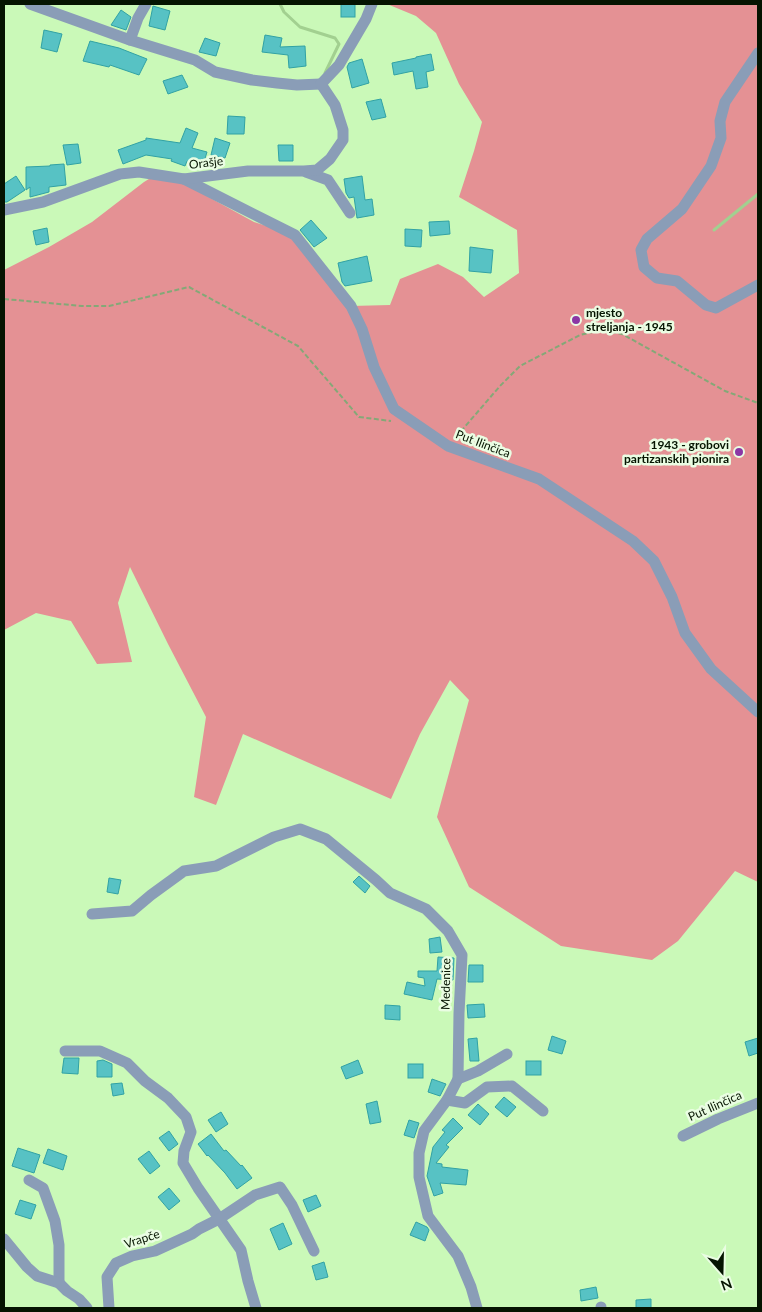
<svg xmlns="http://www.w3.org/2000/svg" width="762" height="1312" viewBox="0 0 762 1312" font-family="Lato,sans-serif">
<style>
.forest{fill:#e49194}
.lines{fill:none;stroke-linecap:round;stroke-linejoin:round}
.stream{stroke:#a2d090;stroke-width:3}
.building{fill:#57c2c4;stroke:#31a2a4}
.path{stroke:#84a877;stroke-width:2;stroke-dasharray:5 2.5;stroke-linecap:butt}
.minor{stroke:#8a9db7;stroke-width:11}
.poi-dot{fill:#8b37a5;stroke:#eafde3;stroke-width:2}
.labels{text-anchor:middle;stroke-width:5;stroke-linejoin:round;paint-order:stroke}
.street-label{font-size:12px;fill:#051401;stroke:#eafde3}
.poi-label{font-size:12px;font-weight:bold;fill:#051401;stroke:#eafde3;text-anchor:start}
</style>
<rect width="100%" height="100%" fill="#caf9b8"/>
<polygon class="forest" points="387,4 758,4 758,882 735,871 678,941 652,960 561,946 469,887 437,817 469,700 450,680 420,734 391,799 243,734 216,805 194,797 206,717 168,644 130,567 118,603 132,662 97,664 71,621 36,613 4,630 4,270 49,247 92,222 144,182 157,174 183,183 254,222 295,235 351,306 390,305 400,279 438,264 463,277 484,297 519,273 517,230 459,197 474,151 482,122 459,84 436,33 416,16"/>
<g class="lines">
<g class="stream">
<polyline points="280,4 284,12 300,27 335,38 339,44 325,73"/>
<polyline points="714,230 758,194"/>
</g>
</g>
<g class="building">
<rect x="341" y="4" width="14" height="13"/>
<polygon points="153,6 170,11 165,30 149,26"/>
<polygon points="121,10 131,17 126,30 111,25"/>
<polygon points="44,30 62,34 57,52 41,48"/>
<polygon points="265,35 282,38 280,47 305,46 306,66 289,68 288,55 262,52"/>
<polygon points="205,38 220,43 216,56 199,52"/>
<polygon points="90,41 119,48 147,59 139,75 110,65 109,67 83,61"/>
<polygon points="431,54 434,70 426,72 428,87 416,89 413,71 394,75 392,63 416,58 416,57"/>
<polygon points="362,59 369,83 352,88 347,67 349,63"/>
<polygon points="182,75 188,87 168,94 163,81"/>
<polygon points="381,99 386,117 372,120 366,102"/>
<polygon points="228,116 245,117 244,134 227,134"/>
<polygon points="186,128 198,133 192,148 207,152 203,165 187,161 185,166 171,161 172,159 146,155 123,164 118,150 146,140 146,138 180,143"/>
<polygon points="215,138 230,143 225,158 211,155"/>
<polygon points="78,144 81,163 67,165 63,145"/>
<polygon points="278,145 293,145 293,161 279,161"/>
<polygon points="64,164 66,185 49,187 49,192 30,197 30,187 26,190 26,167 50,166 50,165"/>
<polygon points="16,176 25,190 7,202 4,202 4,184"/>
<polygon points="362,176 365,200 372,199 374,215 357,218 354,197 349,198 346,193 344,179"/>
<polygon points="311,220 327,238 314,247 300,230"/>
<polygon points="449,221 450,234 430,236 429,222"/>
<polygon points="47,228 49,242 36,245 33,231"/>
<polygon points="405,229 422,230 421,247 405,246"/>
<polygon points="470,247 493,250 491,273 469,271"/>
<polygon points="367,256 372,281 345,286 342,282 338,263"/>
<polygon points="359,876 370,886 365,893 353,882"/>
<polygon points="109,878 121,880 118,894 107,892"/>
<polygon points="440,937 442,952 430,953 429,939"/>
<polygon points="438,957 454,958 453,980 437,979 432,1000 404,994 407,982 425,986 424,978 418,977 418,971 437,971"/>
<polygon points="469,965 483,965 483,982 468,982"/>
<polygon points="484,1004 485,1017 468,1018 467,1005"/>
<polygon points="385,1005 400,1006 400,1020 385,1019"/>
<polygon points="552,1036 566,1041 562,1054 548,1050"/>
<polygon points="477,1038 479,1061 470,1061 468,1039"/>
<polygon points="758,1038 758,1053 749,1056 745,1042"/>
<polygon points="64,1058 79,1058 78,1074 62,1073"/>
<polygon points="103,1060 112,1064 112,1077 97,1077 97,1061"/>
<polygon points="358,1060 363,1073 346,1079 341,1067"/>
<rect x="526" y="1061" width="15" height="14"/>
<rect x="408" y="1064" width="15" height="14"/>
<polygon points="432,1079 446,1084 440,1096 428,1092"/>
<polygon points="122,1083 124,1094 113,1096 111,1084"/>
<polygon points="504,1097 516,1107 507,1117 495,1107"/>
<polygon points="377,1101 381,1122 370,1124 366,1104"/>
<polygon points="478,1104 489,1114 480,1125 468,1115"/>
<polygon points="221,1112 228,1124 216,1132 208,1120"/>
<polygon points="453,1118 463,1128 446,1145 449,1147 436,1163 442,1164 442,1167 468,1170 466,1185 440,1183 443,1193 434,1196 427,1176 433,1147 445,1132 442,1130"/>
<polygon points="409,1120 419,1123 414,1138 404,1135"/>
<polygon points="169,1131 178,1144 169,1151 159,1138"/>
<polygon points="211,1134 224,1151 226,1150 241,1166 242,1165 252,1178 237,1189 225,1173 208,1155 207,1156 198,1144"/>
<polygon points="18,1148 40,1155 34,1173 12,1166"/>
<polygon points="48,1149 67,1156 63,1170 43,1163"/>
<polygon points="149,1151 160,1166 150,1174 138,1159"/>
<polygon points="169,1188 180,1201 169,1210 158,1197"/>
<polygon points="316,1195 321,1206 308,1212 303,1200"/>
<polygon points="20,1200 36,1205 31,1219 15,1214"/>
<polygon points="416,1222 427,1227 429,1230 425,1241 410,1235"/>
<polygon points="283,1223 292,1244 279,1250 270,1229"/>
<polygon points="324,1262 328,1277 316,1280 312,1266"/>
<polygon points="596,1287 598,1298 581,1301 580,1290"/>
<polygon points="651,1299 651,1308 636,1308 636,1300"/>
</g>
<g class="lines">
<g class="path">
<polyline points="4,299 82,306 109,306 189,287 298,346 359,417 391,421"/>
<polyline points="456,437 500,386 520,366 580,335 601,330 622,334 725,391 758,403"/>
</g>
<g class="minor">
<polyline points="30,4 130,40 195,60 215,72 252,80 277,83 297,85 321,84"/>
<polyline points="130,40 138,18 146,4"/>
<polyline points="758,53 725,102 720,121 721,138 711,166 682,209 647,239 641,250 644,267 657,278 677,281 706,305 716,308 758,285"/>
<polyline points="306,172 328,180 350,213"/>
<polyline points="184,179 295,235 351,306 362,329 374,367 394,409 448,446 539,479 633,541 654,561 672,597 685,633 711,669 758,712"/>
<polyline points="4,210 43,202 120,174 139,172 184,179 248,171 304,171 317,170 330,159 343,140 343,130 335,105 321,84 339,65 366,19 372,4"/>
<polyline points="92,914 132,911 151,895 184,871 216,866 274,837 300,829 326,839 376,880 390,893 426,909 448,931 462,955 459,1013 458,1079 447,1100 424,1131 419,1153 419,1177 428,1216 458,1256 471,1287 477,1308"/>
<polyline points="65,1051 100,1051 127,1063 145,1081 168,1098 186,1117 191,1132 184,1151 183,1163 198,1188 241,1250 248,1281 256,1308"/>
<polyline points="458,1079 478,1071 507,1054"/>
<polyline points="447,1100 465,1103 487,1087 512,1086 543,1111"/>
<polyline points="683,1136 718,1119 758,1103"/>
<polyline points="29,1180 43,1188 55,1221 59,1245 59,1283"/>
<polyline points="4,1239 27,1267 37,1276 59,1283 67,1291 79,1299 87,1308"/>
<polyline points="601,1307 601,1308"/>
<polyline points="109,1308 107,1277 116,1263 132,1256 155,1251 192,1234 199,1229 219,1219 255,1195 280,1187 292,1205 314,1251"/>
</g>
</g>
<g class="poi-dot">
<circle cx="576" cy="320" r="5"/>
<circle cx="739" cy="452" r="5"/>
</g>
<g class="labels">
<g class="street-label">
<text transform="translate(206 163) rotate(-7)" y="4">Orašje</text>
<text transform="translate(483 444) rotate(21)" y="4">Put Ilinčica</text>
<text transform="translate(446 984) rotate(-89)" y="4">Medenice</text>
<text transform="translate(715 1106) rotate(-24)" y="4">Put Ilinčica</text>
<text transform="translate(142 1239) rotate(-18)" y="4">Vrapče</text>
</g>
<g class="poi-label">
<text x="586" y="317">mjesto<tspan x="586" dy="14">streljanja - 1945</tspan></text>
<text x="729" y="449" text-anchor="end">1943 - grobovi<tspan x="729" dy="14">partizanskih pionira</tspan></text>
</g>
</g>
<rect width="762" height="1312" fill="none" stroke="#051401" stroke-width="10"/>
<g transform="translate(722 1272) rotate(160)" stroke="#eafde3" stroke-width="4" paint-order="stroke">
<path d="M0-4L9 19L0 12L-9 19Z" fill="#051401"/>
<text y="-8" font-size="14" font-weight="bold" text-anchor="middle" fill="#051401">N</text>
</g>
</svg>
